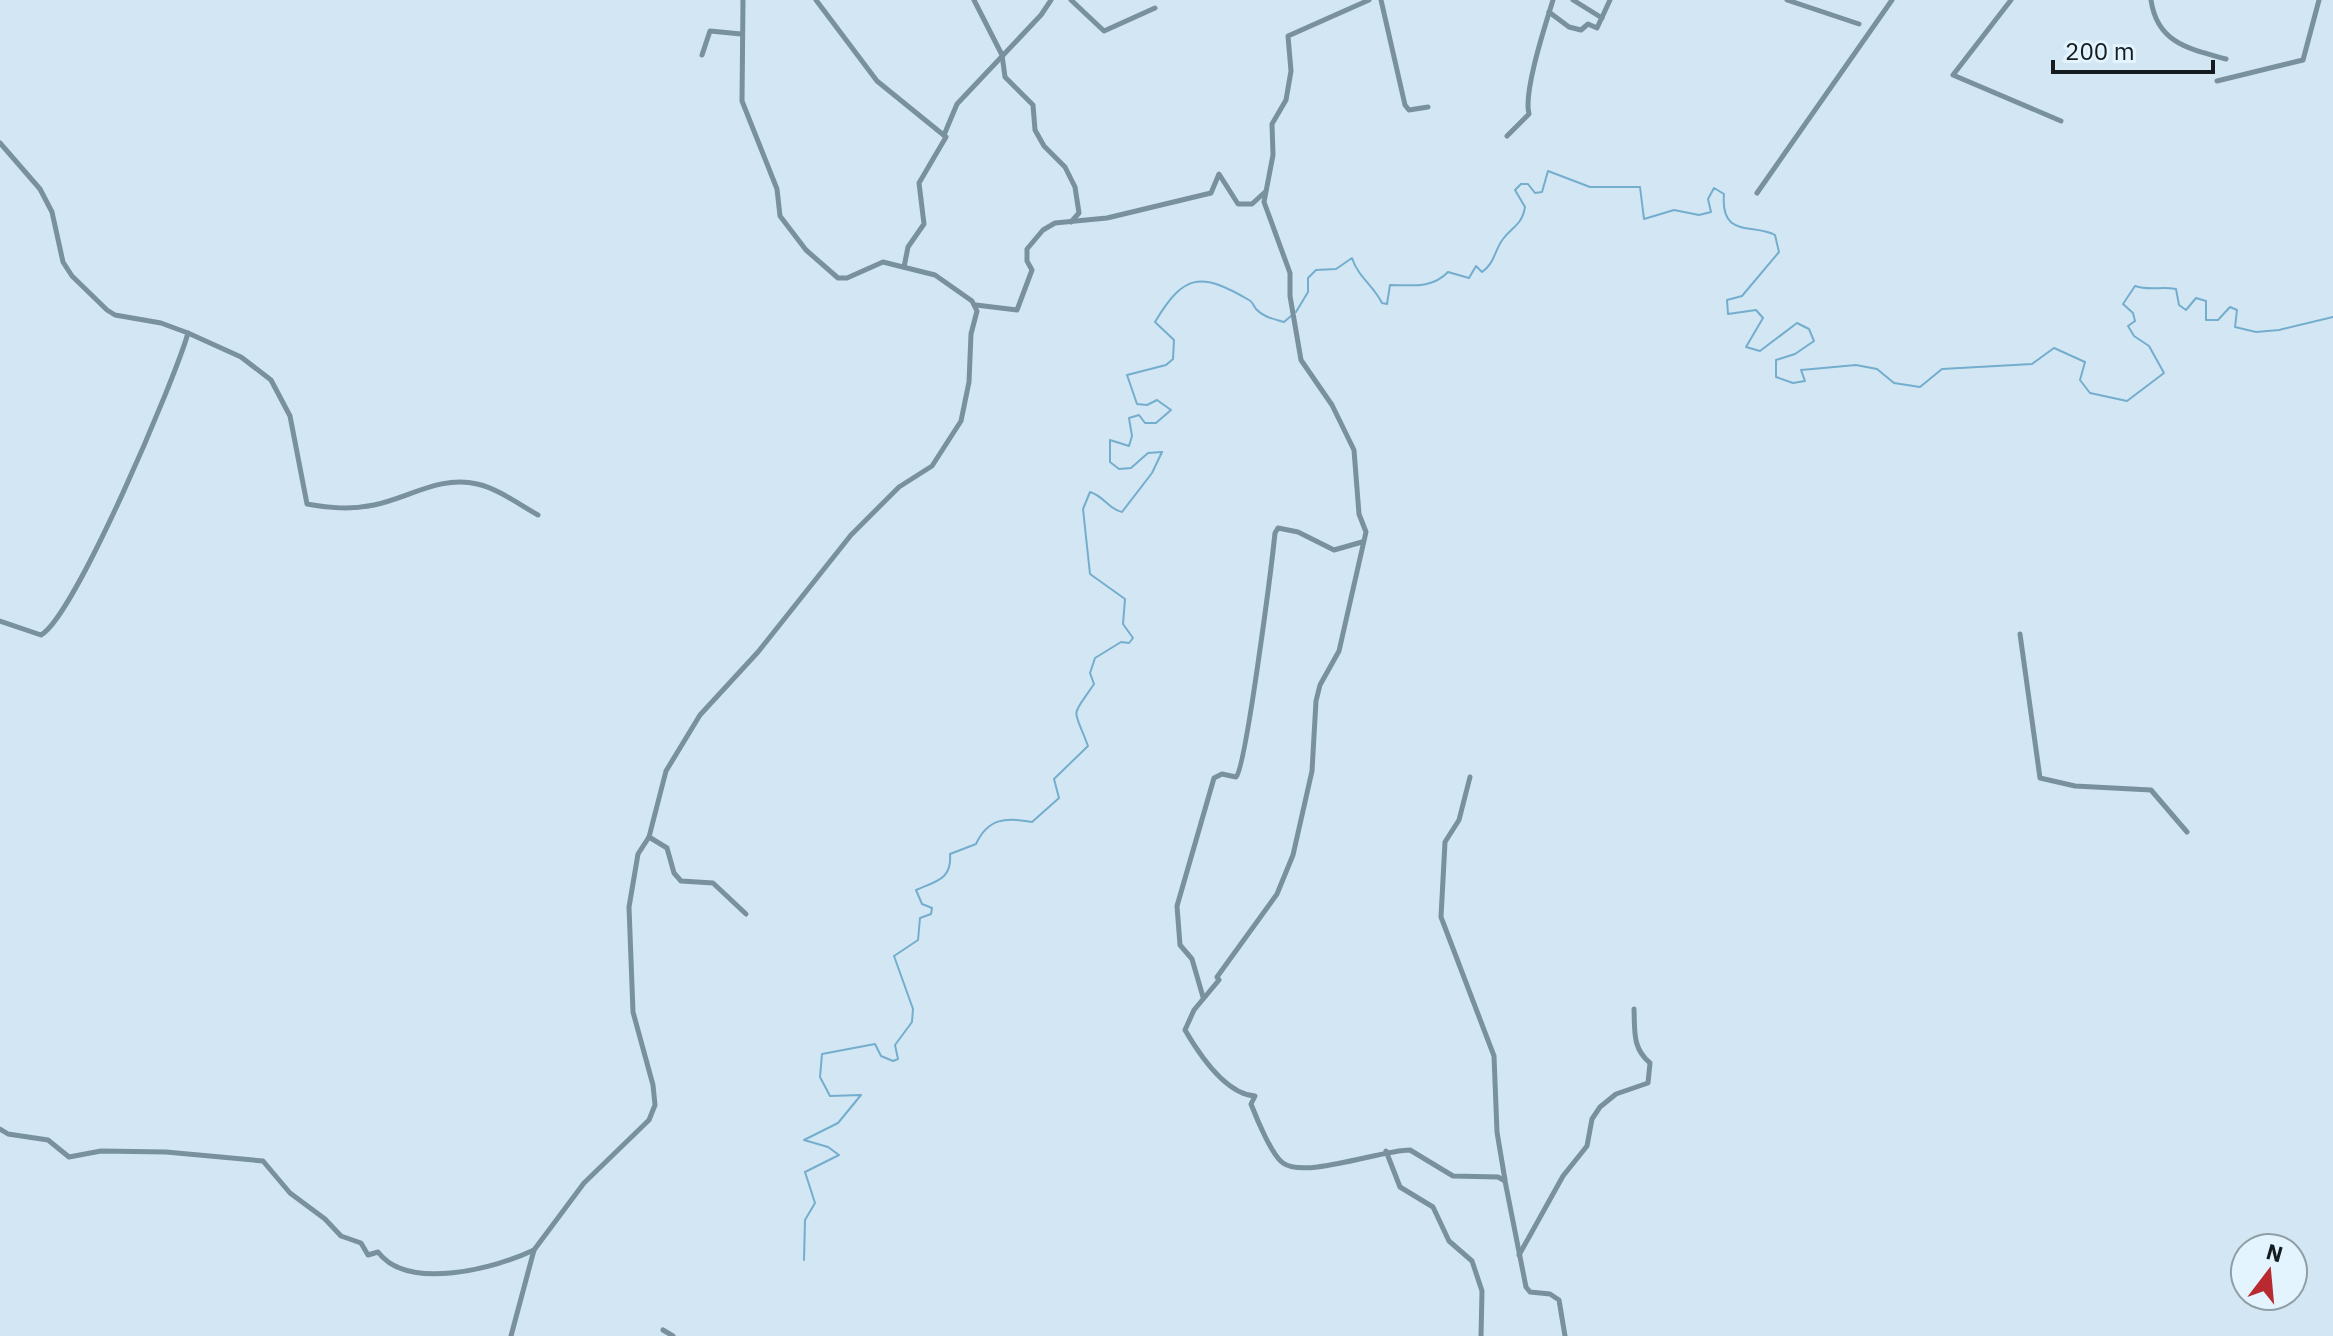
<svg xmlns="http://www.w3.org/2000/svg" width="2333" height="1336" viewBox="0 0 2333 1336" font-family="'IBM Plex Sans',sans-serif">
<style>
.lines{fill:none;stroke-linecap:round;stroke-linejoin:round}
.stream{stroke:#74adcd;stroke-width:2}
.minor{stroke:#79919e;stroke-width:5}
</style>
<rect width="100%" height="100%" fill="#d2e7f3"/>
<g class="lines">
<g class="stream">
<path d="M1296,312l12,-20v-14l8,-8 20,-1 16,-11c6,19 21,27 30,45l5,1 3,-19c21,0 42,4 58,-13l21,6 7,-12 6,6c13,-9 12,-21 21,-33 10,-13 19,-14 22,-32l-10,-17 6,-6h7l7,9 7,-1 6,-21 42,16h50l4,32 30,-9 25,5 12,-3 -3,-13 6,-11 10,6c-4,45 30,29 51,41l4,17 -37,44 -15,4 1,14 28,-4 7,8 -17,29 14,4 37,-28 12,6 5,12 -19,13 -19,6v17l17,6 12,-2 -4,-11 55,-5 21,4 17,14 26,4 22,-18 90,-5 22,-16 31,14 -5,18 10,13 37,8 37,-28 -15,-27 -15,-10 -6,-10 7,-5 -2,-8 -10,-9 12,-18c15,5 26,0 41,3l3,16 7,5 10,-12 10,3v19h12l12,-13 7,3 -2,17 21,5 23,-2 54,-13"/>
<path d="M804,1260l1,-40 10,-17 -10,-31 34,-17 -11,-8 -24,-7 34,-17 23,-28 -31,1 -10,-19 2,-23 53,-10 6,12 12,5 5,-2 -3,-14 17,-23 1,-13 -19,-53 24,-16 2,-22 11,-4 1,-6 -10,-4 -6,-14c21,-9 36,-11 34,-36l26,-10c12,-26 30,-27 56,-22l27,-24 -5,-19 34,-33c-15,-41 -18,-26 6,-62l-4,-11 5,-15 26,-16 8,1 4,-5 -10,-14 2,-25 -35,-25 -7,-65 7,-17c14,4 18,17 32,20l30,-39 10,-21 -14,1 -17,15 -12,1 -9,-7v-22l19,6 3,-10 -3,-18 10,-3 6,8h11l15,-13 -14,-10 -10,5 -10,-1 -10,-29 39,-10 7,-6 1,-19 -19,-18c29,-49 46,-50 94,-22 5,3 3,4 7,9 7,8 18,10 28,13l7,-6"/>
</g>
<g class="minor">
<polyline points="816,0 877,81 946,137 919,183 924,224 908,247 904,267"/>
<polyline points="974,0 1002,55 1005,77 1033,105 1035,130 1044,146 1065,167 1075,187 1079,213 1071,222"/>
<polyline points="1071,0 1104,31 1155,8"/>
<path d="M1369,0l-81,36 3,35 -5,29 -14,24 1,31 -9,47 26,71v23l11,64 31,45 22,45 5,64 7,18 -27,119 -19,34 -4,16 -4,70 -19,84 -16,39 -60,83 2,3 -25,30 -9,20c14,24 40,64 70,66l-4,8c5,13 21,52 32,59 22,16 98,-13 127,-13l43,26 45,1 7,4 21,106 4,5 20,2 9,6 6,36"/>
<polyline points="1381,0 1405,105 1409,110 1428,107"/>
<polyline points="1573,0 1602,18"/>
<polyline points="1787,0 1859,24"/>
<polyline points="2011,0 1953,75 2061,121"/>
<path d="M2151,0c6,43 38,49 75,59"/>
<polyline points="1549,12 1569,27 1581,30 1588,24 1597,28 1610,0"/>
<polyline points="702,55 710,31 741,34"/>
<polyline points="2217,81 2303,60 2319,0"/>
<polyline points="944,135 957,104 1041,15 1051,0"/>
<path d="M1507,136l22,-22c-6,-22 17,-91 24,-114"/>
<path d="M0,143l40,46 12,23 11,50 9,14 35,34 8,5 46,8 27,10 53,24 30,23 19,36 17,88c23,4 44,6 67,1 34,-7 67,-30 103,-21 20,4 43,21 61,31"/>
<path d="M1757,193c45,-64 90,-128 135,-193"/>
<polyline points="976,305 1017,310 1032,270 1027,261 1027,249 1043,230 1055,223 1107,218 1211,193 1219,174 1238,204 1252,204 1264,193"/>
<path d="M0,621l41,14c34,-19 134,-256 147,-302"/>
<polyline points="2020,634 2040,778 2075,786 2151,790 2187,832"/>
<polyline points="1470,777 1459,820 1445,842 1441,917 1494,1056 1497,1132 1505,1180"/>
<polyline points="649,837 667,848 674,873 681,881 713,883 746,914"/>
<path d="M1203,997l-11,-38 -12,-14 -3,-39 37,-128 8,-4 14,3c10,-9 36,-215 39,-244l3,-5 20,4 36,18 28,-8"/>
<path d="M0,1129l8,5 40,6 21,17 32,-6 65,1 97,9 27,32 35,26 16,17 20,7 7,12 10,-3c30,40 118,16 156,-2"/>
<polyline points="1386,1151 1400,1187 1433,1207 1449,1241 1472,1261 1482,1291 1481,1336"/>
<path d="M1519,1255l44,-79 24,-30 5,-27 8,-12 16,-13 32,-11 2,-20c-18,-15 -15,-32 -16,-54"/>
<polyline points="663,1330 673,1336"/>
<polyline points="511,1336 534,1250 584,1183 649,1120 655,1105 653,1085 633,1012 629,907 638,854 649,837 666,771 700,715 758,652 851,535 899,487 932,466 961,421 969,382 971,334 977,311 972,301 935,275 883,262 847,278 838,278 806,250 780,216 777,189 742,101 743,0"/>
</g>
</g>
<g transform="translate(2269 1272) rotate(16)"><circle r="38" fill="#e3f4fe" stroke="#909ea5" stroke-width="2"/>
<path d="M0-6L14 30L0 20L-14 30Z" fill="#b92930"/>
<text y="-12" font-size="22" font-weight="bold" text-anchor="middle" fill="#141c20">N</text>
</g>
<path d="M2053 60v12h160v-12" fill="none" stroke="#141c20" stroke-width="4"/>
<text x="2065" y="60" font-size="24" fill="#141c20" stroke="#e3f4fe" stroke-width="6" paint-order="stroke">200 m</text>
</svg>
